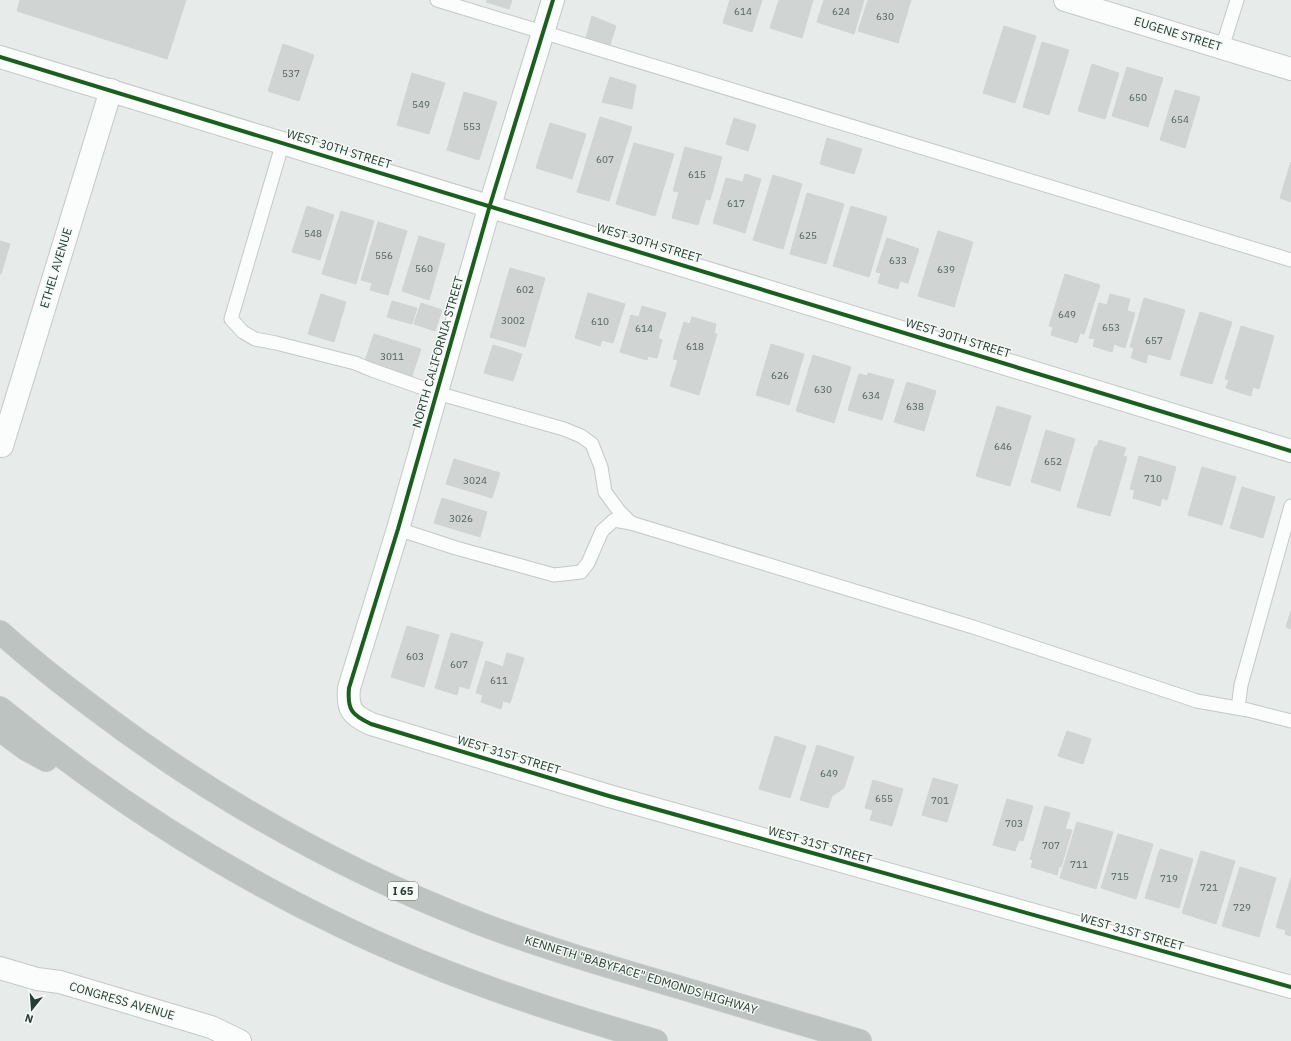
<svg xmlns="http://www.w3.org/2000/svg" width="1291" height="1041" viewBox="0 0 1291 1041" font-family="'IBM Plex Sans',sans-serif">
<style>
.building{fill:#d0d4d2;stroke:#d0d4d2}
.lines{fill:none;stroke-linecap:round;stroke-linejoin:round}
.lane-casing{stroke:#c4c8c6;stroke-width:15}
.street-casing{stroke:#c4c8c6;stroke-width:24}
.secondary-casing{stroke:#c3c8c6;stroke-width:24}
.highway-casing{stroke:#c3cac7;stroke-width:24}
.lane{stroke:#fbfcfc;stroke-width:13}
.street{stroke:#fbfcfc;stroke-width:22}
.secondary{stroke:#fbfcfc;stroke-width:22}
.highway{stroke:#bcc3c0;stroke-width:22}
.cycleway-casing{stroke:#f6faf7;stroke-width:6}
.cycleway{stroke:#1b5e20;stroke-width:4}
.labels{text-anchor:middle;stroke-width:3;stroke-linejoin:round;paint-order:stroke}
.number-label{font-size:10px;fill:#51645c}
.shield{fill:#f6faf7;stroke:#64766e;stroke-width:1}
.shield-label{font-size:11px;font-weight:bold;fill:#263d34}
.street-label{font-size:12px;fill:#263d34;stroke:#f6faf7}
</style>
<rect width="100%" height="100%" fill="#e7ebe9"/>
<g class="building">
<polygon points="20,0 186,0 167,59 17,11"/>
<polygon points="487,0 512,0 509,9 486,2"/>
<polygon points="730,0 762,0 752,32 723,23"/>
<polygon points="779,0 813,0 802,38 770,28"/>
<polygon points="824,0 864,0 854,34 817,22"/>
<polygon points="868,0 911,0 898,43 858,31"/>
<polygon points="592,16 616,26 610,45 586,38"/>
<polygon points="1004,26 1036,36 1015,103 983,93"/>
<polygon points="1042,42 1069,50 1049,115 1023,107"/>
<polygon points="283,44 314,55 299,101 268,91"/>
<polygon points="1092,64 1119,73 1105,119 1078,111"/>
<polygon points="1127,67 1163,78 1148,127 1112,116"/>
<polygon points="412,73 445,83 429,134 397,125"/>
<polygon points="610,77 636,85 632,109 602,102"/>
<polygon points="1175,90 1200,97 1185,148 1160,140"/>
<polygon points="464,92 497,102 479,160 447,150"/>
<polygon points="600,117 632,127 609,201 577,192"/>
<polygon points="734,118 756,125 748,151 726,144"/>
<polygon points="550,123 586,134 572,179 536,168"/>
<polygon points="827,138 862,149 854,174 820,164"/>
<polygon points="634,143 674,154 655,216 616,204"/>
<polygon points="685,147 722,157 710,200 706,199 698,225 672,218 679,192 673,191"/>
<polygon points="1291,162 1291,202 1280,198"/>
<polygon points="745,174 761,179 745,233 713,223 726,178 743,182"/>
<polygon points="773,175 802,184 783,249 753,240"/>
<polygon points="807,193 844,204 826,264 790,254"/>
<polygon points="307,206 334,215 320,260 292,252"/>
<polygon points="851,206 887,217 869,277 833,266"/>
<polygon points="341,211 374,221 356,284 322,274"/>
<polygon points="378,222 407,231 388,295 370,290 372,283 361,280"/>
<polygon points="938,231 973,242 954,307 918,296"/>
<polygon points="419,236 445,244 429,300 402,291"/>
<polygon points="887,238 919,249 908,283 900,281 898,289 878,283 881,273 876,272"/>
<polygon points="0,241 10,244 1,274 0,274"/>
<polygon points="510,268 545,278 525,347 490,337"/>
<polygon points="1065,274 1100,285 1084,334 1080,333 1077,343 1051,335 1053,327 1049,326"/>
<polygon points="588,293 625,304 613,343 602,340 600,346 575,338"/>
<polygon points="321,294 346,302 334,342 308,334"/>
<polygon points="1110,294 1130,299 1127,311 1135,313 1125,348 1114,344 1112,352 1093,346 1095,339 1089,338 1099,303 1107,305"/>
<polygon points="1144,298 1185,310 1170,360 1148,354 1146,363 1131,358 1134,348 1130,347"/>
<polygon points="392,301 417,308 412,324 387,317"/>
<polygon points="421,303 442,310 435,331 414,324"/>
<polygon points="642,306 666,313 658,338 662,340 657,358 648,356 647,360 620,352 631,315 639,317"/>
<polygon points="1200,312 1232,322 1212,384 1180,375"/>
<polygon points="692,317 716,324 714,333 717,334 699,395 670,386 678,360 673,359 684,322 690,324"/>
<polygon points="1241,326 1274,336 1259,389 1253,387 1251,396 1226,388 1229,380 1225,379"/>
<polygon points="374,334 421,349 411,379 364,364"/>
<polygon points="771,344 804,354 789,405 756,395"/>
<polygon points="493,345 522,354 513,381 484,373"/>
<polygon points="813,355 851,367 834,423 796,411"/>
<polygon points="868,373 894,380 882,420 848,410 859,374 867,376"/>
<polygon points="907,382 936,391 924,431 894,422"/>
<polygon points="997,406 1031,416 1010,486 976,476"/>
<polygon points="1046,430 1075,439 1060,491 1031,482"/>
<polygon points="1099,440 1126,448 1123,456 1127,457 1110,516 1077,507 1095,446 1097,446"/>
<polygon points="1139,456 1176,467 1167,500 1162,498 1160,506 1133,498 1135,490 1130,489"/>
<polygon points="454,459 500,473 492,498 446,484"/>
<polygon points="1202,467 1236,477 1222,525 1188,515"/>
<polygon points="1242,487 1275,497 1263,538 1230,528"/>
<polygon points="442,498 487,512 480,537 434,523"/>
<polygon points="1291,611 1291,629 1286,627"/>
<polygon points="407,626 439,635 424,687 391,677"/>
<polygon points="451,633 483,642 469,689 459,686 457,695 435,688"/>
<polygon points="507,653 524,658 510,703 503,701 501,709 481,702 483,695 476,693 486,661 503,667"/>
<polygon points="1067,731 1091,739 1083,764 1058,756"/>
<polygon points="775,736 806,746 790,798 759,789"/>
<polygon points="817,745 854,757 844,788 832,796 828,808 800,800"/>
<polygon points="933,778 958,785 947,822 922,815"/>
<polygon points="873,780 903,789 892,826 870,820 873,810 865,808"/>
<polygon points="1007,799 1033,806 1023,841 1019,840 1015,851 993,845"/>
<polygon points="1045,806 1070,813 1065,829 1072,830 1061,867 1059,866 1057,875 1031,867 1033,860 1030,859"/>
<polygon points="1077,822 1113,832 1096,889 1060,878"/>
<polygon points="1118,834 1153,844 1136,899 1101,888"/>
<polygon points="1160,849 1193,859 1179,908 1145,898"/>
<polygon points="1201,851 1235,861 1216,924 1182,913"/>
<polygon points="1240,867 1276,878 1259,937 1222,926"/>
<polygon points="1291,878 1291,936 1285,934 1286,930 1276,927"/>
</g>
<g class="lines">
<defs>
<g id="lane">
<polyline points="437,0 1291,260"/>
<polyline points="1222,48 1237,0"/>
<polyline points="283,142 231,319 243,332 255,339 276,343 355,363 372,370 437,393 564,429 581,436 592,444 601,467 605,492 619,511 631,523 973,627 1197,701 1248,710 1291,721"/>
<polyline points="398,529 456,548 554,575 581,572 588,563 602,531 614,520 631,523"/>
<polyline points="1238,708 1241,685 1291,506"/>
</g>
<g id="street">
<path d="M553,0l-63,205 -92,324 -49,159c-2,22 3,27 22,36l238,72 682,191"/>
<polyline points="1065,0 1291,69"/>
<polyline points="2,446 111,90"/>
<polyline points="0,968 37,979 60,982 211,1027 240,1041"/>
</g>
<polyline id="secondary" points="0,57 1291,451"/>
<g id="highway">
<path d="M0,632c29,26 59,50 90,73 119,91 251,165 391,219 64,24 129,43 194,62 62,19 124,37 185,55"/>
<path d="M0,708c105,86 219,160 341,218 101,49 208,84 315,115"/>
<polyline points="0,730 26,749 46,760"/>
</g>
</defs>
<use href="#lane" class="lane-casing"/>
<use href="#street" class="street-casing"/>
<use href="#secondary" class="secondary-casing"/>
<use href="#highway" class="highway-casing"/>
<use href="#lane" class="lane"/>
<use href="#street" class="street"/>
<use href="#secondary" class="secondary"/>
<use href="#highway" class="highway"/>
<defs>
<g id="cycleway">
<path d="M553,0l-63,205 -92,324 -49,159c-2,22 3,27 22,36l238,72 682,191"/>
<polyline points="0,57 1291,451"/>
</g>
</defs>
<use href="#cycleway" class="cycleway-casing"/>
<use href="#cycleway" class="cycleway"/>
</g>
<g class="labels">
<g class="number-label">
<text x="743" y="15">614</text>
<text x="841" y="15">624</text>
<text x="885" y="20">630</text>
<text x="291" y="77">537</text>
<text x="1138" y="101">650</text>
<text x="421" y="108">549</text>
<text x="1180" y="123">654</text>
<text x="472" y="130">553</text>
<text x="605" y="163">607</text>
<text x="697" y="178">615</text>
<text x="736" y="207">617</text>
<text x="313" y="237">548</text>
<text x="808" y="239">625</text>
<text x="384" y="259">556</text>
<text x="898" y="264">633</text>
<text x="424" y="272">560</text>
<text x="946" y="273">639</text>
<text x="525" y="293">602</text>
<text x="1067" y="318">649</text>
<text x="513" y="324">3002</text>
<text x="600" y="325">610</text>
<text x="1111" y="331">653</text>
<text x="644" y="332">614</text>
<text x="1154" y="344">657</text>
<text x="695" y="350">618</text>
<text x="392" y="360">3011</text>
<text x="780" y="379">626</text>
<text x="823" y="393">630</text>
<text x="871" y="399">634</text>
<text x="915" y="410">638</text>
<text x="1003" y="450">646</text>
<text x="1053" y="465">652</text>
<text x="1153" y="482">710</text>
<text x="475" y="484">3024</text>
<text x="461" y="522">3026</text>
<text x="415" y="660">603</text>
<text x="459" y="668">607</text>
<text x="499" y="684">611</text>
<text x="829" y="777">649</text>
<text x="884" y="802">655</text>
<text x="940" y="804">701</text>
<text x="1014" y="827">703</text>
<text x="1051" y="849">707</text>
<text x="1079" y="868">711</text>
<text x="1120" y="880">715</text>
<text x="1169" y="882">719</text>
<text x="1209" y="891">721</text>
<text x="1242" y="911">729</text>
</g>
<rect class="shield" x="388" y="882" width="30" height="18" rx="3"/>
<g class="shield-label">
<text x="403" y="895">I 65</text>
</g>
<g class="street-label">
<text transform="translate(1178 34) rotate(17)" y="4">EUGENE STREET</text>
<text transform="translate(339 149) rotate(17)" y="4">WEST 30TH STREET</text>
<text transform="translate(649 243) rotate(17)" y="4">WEST 30TH STREET</text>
<text transform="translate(56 268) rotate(-73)" y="4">ETHEL AVENUE</text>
<text transform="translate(958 338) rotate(17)" y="4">WEST 30TH STREET</text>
<text transform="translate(438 352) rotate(-74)" y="4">NORTH CALIFORNIA STREET</text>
<text transform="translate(509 755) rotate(17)" y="4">WEST 31ST STREET</text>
<text transform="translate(820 845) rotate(16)" y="4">WEST 31ST STREET</text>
<text transform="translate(1132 932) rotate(16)" y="4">WEST 31ST STREET</text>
<text transform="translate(641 975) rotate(17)" y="4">KENNETH "BABYFACE" EDMONDS HIGHWAY</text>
<text transform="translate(122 1001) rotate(16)" y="4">CONGRESS AVENUE</text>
</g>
</g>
<g transform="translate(32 1009) rotate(197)" stroke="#f6faf7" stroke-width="3" paint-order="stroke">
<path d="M0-3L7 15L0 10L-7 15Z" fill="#263d34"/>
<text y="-6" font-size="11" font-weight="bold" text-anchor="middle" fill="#263d34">N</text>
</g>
</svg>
